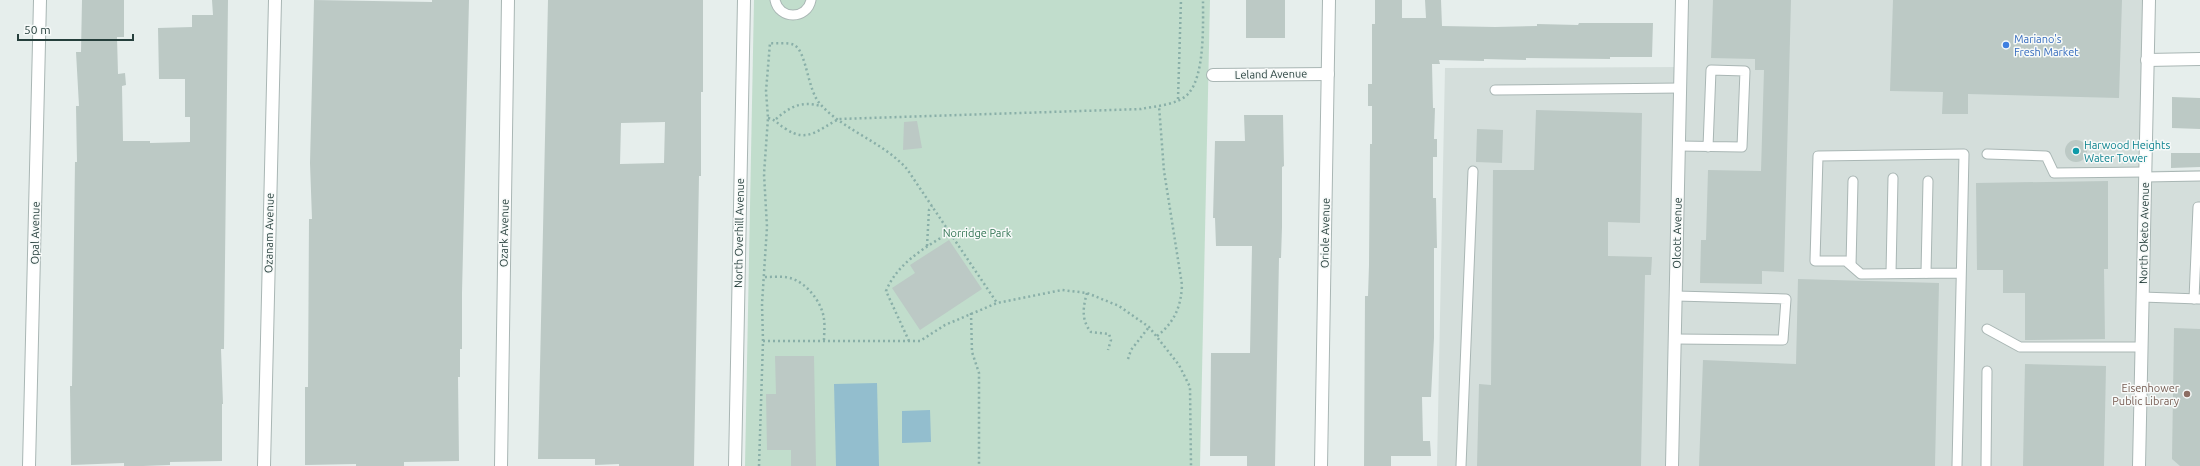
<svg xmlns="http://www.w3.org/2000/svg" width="2200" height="466" viewBox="0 0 2200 466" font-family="Ubuntu,sans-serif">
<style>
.built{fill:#d4dedb}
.green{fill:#c1ddcc}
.water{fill:#93bece}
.building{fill:#bcc9c5;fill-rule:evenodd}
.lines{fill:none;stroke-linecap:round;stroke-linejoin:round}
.service-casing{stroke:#a9b6b4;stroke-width:11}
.minor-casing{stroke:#a9b6b4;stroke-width:14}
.path{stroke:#89afa8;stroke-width:2.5;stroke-dasharray:2 3;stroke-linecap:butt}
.service{stroke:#fff;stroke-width:9}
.minor{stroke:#fff;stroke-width:12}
.shop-dot{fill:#3f7fe0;stroke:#f7faf9;stroke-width:1.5}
.culture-dot{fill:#0f9aa8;stroke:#f7faf9;stroke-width:1.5}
.education-dot{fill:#8d6e63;stroke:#f7faf9;stroke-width:1.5}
.labels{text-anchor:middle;stroke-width:3;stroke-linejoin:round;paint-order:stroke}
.shop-label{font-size:11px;fill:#366cbe;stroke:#f7faf9;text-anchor:start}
.street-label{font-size:11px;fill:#263f3c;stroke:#f7faf9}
.culture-label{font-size:11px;fill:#0d838f;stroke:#f7faf9;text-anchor:start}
.park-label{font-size:11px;fill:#337454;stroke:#f7faf9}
.education-label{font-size:11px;fill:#785e54;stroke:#f7faf9;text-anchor:end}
</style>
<rect width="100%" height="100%" fill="#e6eeec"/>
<polygon class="built" points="1684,0 2153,0 2149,171 2200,170 2200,466 1437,466 1445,68 1682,67"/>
<polygon class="green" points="754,0 1210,0 1200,466 745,466"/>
<g class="water">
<polygon points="877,383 879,466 836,466 834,384"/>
<polygon points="930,410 931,442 902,443 902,411"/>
</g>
<g class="building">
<polygon points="82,0 124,0 124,37 117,37 118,74 125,73 126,85 122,86 123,141 150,141 150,143 190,142 190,117 185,117 185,79 159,79 158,28 192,27 192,15 213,15 212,0 228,0 224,349 221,349 223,404 222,404 222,461 170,462 170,465 143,466 124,466 124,463 71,465 70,386 72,386 75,162 77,162 76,106 79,106 76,52 81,52"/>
<polygon points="314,0 432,2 432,0 469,0 462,293 462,349 460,349 460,377 458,377 459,461 404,462 404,466 356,466 356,464 305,465 305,387 308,387 309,219 312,219 310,163"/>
<path d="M548,0h155v92h-2v84h-2l-5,290h-75v-2l-24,1v-6h-57zM665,122l-1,41 -44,1 1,-41z"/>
<rect x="1246" y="0" width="39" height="38"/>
<polygon points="1375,0 1402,0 1402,18 1426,18 1425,0 1441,0 1442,26 1495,27 1537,26 1537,24 1578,25 1579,23 1653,23 1652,57 1610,57 1610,59 1526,58 1526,60 1484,59 1484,61 1439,60 1440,64 1432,64 1433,108 1435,108 1434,139 1437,139 1437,157 1433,157 1433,198 1436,198 1437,248 1434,248 1434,338 1431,397 1422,397 1423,441 1430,441 1431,456 1391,456 1391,466 1364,466 1365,296 1368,296 1369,265 1370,144 1372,144 1372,106 1368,106 1368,84 1372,84 1372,24 1375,24"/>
<polygon points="1713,0 1791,0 1784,272 1762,271 1762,284 1700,283 1701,240 1706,240 1708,170 1761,171 1764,70 1755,70 1755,59 1711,58"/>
<polygon points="1893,0 2122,0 2119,98 1968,94 1968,114 1942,114 1943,92 1890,91"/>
<polygon points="2172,97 2200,98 2200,129 2172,128"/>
<polygon points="1536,110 1642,113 1640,223 1608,222 1608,256 1652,257 1651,275 1645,275 1641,466 1477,466 1479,384 1491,385 1493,170 1534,170"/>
<polygon points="1244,115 1283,115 1284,166 1282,167 1282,227 1281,258 1279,258 1275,466 1247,466 1247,456 1210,456 1211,353 1250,353 1252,246 1216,246 1215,218 1213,218 1215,141 1245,141"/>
<polygon points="917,121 922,148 903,150 904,122"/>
<polygon points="1477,129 1503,130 1502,163 1476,162"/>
<circle cx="2076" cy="151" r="11"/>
<polygon points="2171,153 2200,153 2200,167 2171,168"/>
<polygon points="2108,181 2108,269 2104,269 2105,339 2025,340 2025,293 2003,293 2003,270 1977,270 1976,183"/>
<polygon points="949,240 982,289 920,330 892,288 915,273 910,265"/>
<polygon points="1798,279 1939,283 1935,466 1699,466 1703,360 1796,364"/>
<polygon points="2174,328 2200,329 2200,466 2180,466 2172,459"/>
<polygon points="775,356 814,356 816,466 791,466 791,450 767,450 766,394 776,394"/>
<polygon points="2025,364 2106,366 2104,466 2023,466"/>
</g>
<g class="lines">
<defs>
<g id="service">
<path d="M775,0c4,20 32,20 36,0"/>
<polyline points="1495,90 1680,88"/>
<polyline points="1679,146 1742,147 1745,71 1711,70 1708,147"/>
<polyline points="1987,154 2046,156 2054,173 2145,172"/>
<polyline points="2145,177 2200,176"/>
<polyline points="1851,265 1853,181"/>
<polyline points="1891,273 1893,178"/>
<polyline points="1926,273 1928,181"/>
<polyline points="2142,297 2199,299"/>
<polyline points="2194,299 2198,207 2200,207"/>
<polyline points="1987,329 2020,347 2141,347"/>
<polyline points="1675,339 1783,340 1786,299 1676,296"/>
<polyline points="1461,466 1473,171"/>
<polyline points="1957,466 1964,154 1818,156 1815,261 1846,261 1861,274 1961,273"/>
<polyline points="1986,466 1987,371"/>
</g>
<g id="minor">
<polyline points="2147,60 2200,59"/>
<polyline points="1213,75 1328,74"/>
<polyline points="29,466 40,0"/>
<polyline points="264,466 275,0"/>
<polyline points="501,466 508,0"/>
<polyline points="735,466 744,0"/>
<polyline points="1321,466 1329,0"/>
<polyline points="1672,466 1682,0"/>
<polyline points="2139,466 2149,0"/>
</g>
</defs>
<use href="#service" class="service-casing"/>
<use href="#minor" class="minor-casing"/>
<g class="path">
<polyline points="1178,99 1181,0"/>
<path d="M768,118c9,2 10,7 18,11 22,15 34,-1 53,-10l302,-10c14,-3 37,-4 47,-15 17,-18 15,-70 15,-94"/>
<path d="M776,119c15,-13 25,-18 45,-13"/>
<polyline points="927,246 929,210 932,206"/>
<path d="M765,277c8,0 17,-1 25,1 16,4 32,24 34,41 1,7 0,15 0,22"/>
<path d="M1087,293c-4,14 -6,27 4,39l18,2 2,6 -3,10"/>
<polyline points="971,313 972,352 979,373 979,466"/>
<path d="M1157,336c18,-14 24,-30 25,-51l-18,-114 -5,-65"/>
<polyline points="763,341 920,341 945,325 997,303 1062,290 1087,293 1119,306 1149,327 1179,365 1190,387 1191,466"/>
<path d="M909,341l-23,-50c12,-29 39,-43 64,-59"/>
<polyline points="1128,359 1131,350 1149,327"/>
<path d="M759,466l4,-125 -1,-37 5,-77 -3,-53 4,-56 -2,-27 4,-48c7,1 18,-1 24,2 13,6 13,46 27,60 24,26 62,37 86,64l90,134"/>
</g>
<use href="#service" class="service"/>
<use href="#minor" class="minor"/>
</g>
<circle class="shop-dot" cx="2006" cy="45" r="4"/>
<circle class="culture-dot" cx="2076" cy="151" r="4"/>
<circle class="education-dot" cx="2187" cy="394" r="4"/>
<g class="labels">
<g class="shop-label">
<text x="2014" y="43">Mariano's<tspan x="2014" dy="13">Fresh Market</tspan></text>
</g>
<g class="street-label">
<text transform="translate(1271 74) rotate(-1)" y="4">Leland Avenue</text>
<text transform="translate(35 233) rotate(-89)" y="4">Opal Avenue</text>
<text transform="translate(269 233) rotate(-89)" y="4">Ozanam Avenue</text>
<text transform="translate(504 233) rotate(-89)" y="4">Ozark Avenue</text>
<text transform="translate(739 233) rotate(-89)" y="4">North Overhill Avenue</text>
<text transform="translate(1325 233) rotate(-89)" y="4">Oriole Avenue</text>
<text transform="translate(1677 233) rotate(-89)" y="4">Olcott Avenue</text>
<text transform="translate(2144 233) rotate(-89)" y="4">North Oketo Avenue</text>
</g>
<g class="culture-label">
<text x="2084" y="149">Harwood Heights<tspan x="2084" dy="13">Water Tower</tspan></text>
</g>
<g class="park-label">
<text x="977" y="237">Norridge Park</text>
</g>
<g class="education-label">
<text x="2179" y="392">Eisenhower<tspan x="2179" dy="13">Public Library</tspan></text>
</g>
</g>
<path d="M18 34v6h115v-6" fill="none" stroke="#263f3c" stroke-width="2"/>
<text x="24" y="34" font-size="12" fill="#263f3c" stroke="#f7faf9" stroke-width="3" paint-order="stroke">50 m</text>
</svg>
